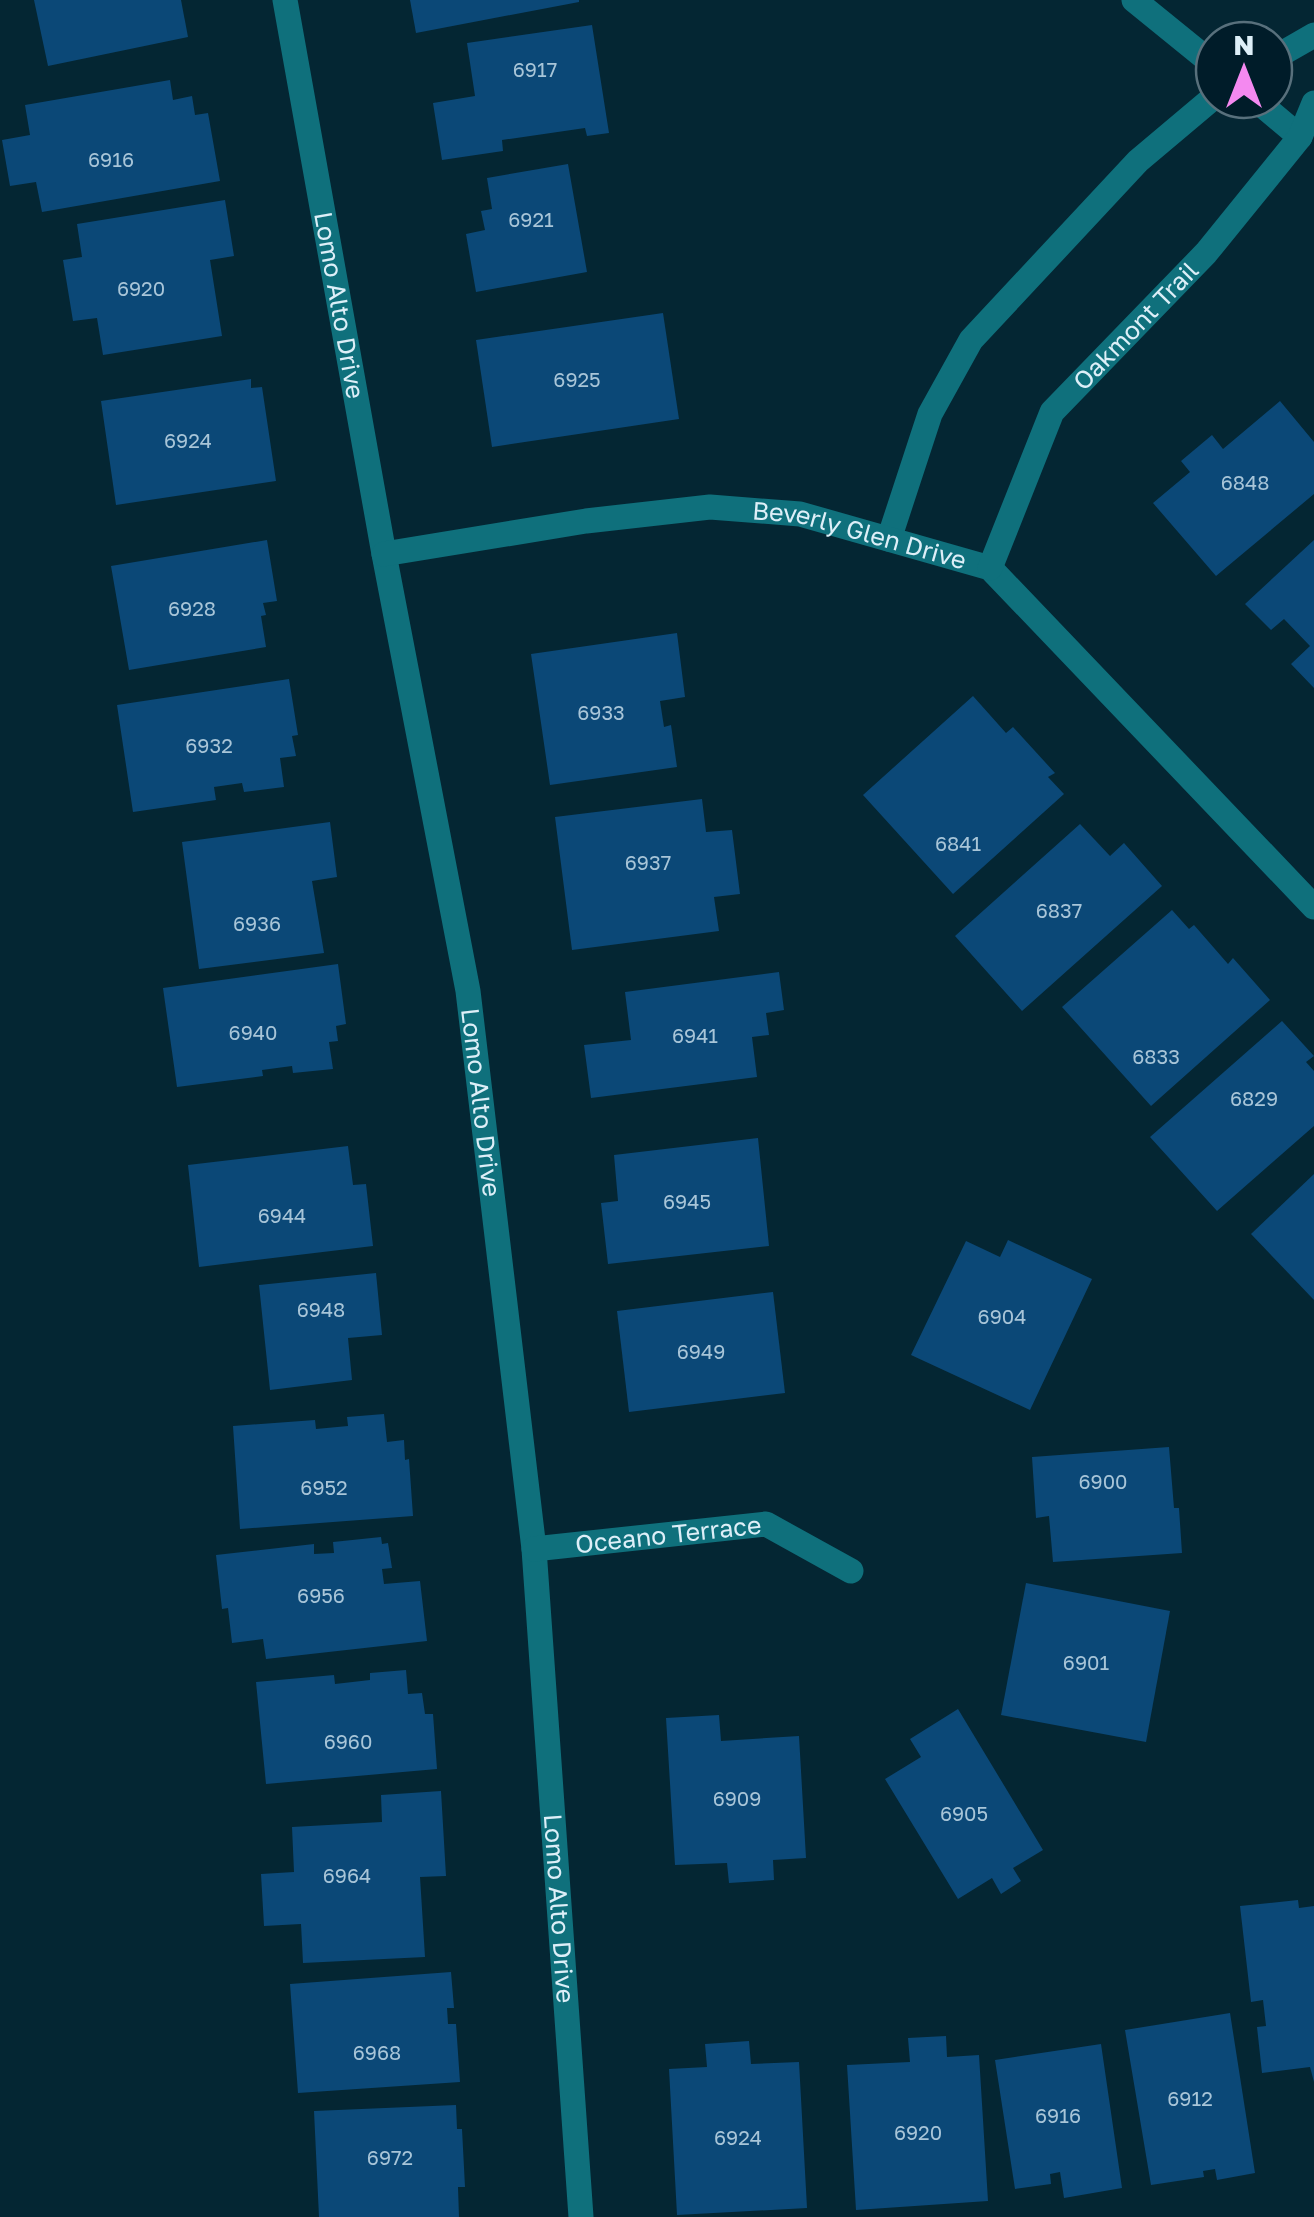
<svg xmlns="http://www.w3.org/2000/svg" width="1314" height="2217" viewBox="0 0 1314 2217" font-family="'Golos Text',sans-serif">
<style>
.building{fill:#0b4877}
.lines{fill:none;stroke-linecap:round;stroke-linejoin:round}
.minor{stroke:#0f707c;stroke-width:25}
.labels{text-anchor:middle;stroke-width:10;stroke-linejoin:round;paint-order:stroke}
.number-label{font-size:20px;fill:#a8c5d8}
.street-label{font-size:25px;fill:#ddeff8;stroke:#001c29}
</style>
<rect width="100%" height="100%" fill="#042633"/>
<g class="building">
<polygon points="34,0 181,0 188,37 48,66"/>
<polygon points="410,0 579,0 579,2 416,33"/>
<polygon points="592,25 609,133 587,136 585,128 502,140 503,151 442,160 433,103 475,96 467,43"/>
<polygon points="170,80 173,100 192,96 195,115 208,113 220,181 42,212 36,182 10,186 2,140 30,135 25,105"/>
<polygon points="568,164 587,272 476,292 466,234 485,230 481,211 492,209 487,178"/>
<polygon points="225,200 234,256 210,260 222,336 103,355 97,318 73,321 63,260 82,257 77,224"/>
<polygon points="663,313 679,419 492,447 476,340"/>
<polygon points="251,379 251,388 262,387 276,481 116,505 101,401"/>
<polygon points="1280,401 1314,442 1314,494 1216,576 1153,503 1190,472 1181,461 1212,435 1223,449"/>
<polygon points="267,540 277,601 263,603 266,615 261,616 266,647 129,670 111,566"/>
<polygon points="1314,540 1314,688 1291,664 1310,646 1284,619 1271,630 1245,604"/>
<polygon points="677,633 685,697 660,701 664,727 671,725 677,767 550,785 531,654"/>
<polygon points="289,679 298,735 292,736 296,756 280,758 284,787 244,792 242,783 214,787 216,800 133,812 117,705"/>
<polygon points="973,696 1006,733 1013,727 1055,773 1048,777 1064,794 953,894 863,795"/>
<polygon points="702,799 706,832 732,830 740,894 714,897 719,931 572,950 555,817"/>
<polygon points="330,822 337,877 312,881 324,953 199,969 182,842"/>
<polygon points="1080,824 1110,856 1124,843 1162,886 1022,1011 955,936"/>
<polygon points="1172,910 1189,929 1194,925 1228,964 1233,958 1270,1000 1151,1106 1062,1007"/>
<polygon points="338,964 346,1024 336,1026 338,1041 329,1042 333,1069 293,1073 292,1066 262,1070 263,1076 177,1087 163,988"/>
<polygon points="779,972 784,1010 766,1013 769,1035 752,1037 757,1077 591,1098 584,1045 631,1040 625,992"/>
<polygon points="1282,1021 1314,1056 1306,1062 1314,1071 1314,1126 1217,1211 1150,1137"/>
<polygon points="758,1138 769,1246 608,1264 601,1203 618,1201 614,1155"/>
<polygon points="348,1146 353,1185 366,1184 373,1246 199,1267 188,1165"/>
<polygon points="1314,1174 1314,1300 1251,1234"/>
<polygon points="1008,1240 1092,1279 1030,1410 911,1355 966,1241 1000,1257"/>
<polygon points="376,1273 382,1335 348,1338 352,1380 270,1390 259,1285"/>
<polygon points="773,1292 785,1393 629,1412 617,1311"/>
<polygon points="384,1414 387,1442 404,1440 405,1460 409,1459 413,1516 240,1529 233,1426 315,1420 316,1429 348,1426 347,1417"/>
<polygon points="1169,1447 1174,1508 1179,1508 1182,1553 1053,1562 1049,1516 1036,1518 1032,1457"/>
<polygon points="381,1537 382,1544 388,1543 392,1568 382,1569 384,1584 420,1581 427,1641 266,1659 263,1639 232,1643 228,1608 222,1609 216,1555 314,1544 314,1554 334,1553 333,1542"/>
<polygon points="1026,1583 1170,1611 1146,1742 1001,1715"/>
<polygon points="406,1670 408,1694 422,1693 425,1714 433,1714 437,1769 266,1784 256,1682 334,1675 335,1684 370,1680 370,1673"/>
<polygon points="958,1709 1043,1850 1013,1868 1021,1881 1001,1894 992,1878 958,1899 885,1779 921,1757 910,1739"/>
<polygon points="719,1715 721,1741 799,1736 806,1858 773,1860 774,1880 729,1883 727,1863 675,1865 666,1718"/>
<polygon points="441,1791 446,1876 420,1877 425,1957 303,1963 301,1924 264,1926 261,1874 294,1872 292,1827 382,1822 381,1795"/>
<polygon points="1298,1900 1299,1908 1314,1906 1314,2082 1310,2067 1262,2073 1257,2027 1266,2026 1263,2000 1251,2002 1240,1906"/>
<polygon points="451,1972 454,2008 447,2008 448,2024 456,2024 460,2082 298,2093 290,1984"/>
<polygon points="1230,2013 1255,2173 1217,2180 1215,2169 1203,2171 1204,2177 1151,2185 1125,2030"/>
<polygon points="946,2036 947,2057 979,2055 988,2201 856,2210 847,2065 910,2062 908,2038"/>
<polygon points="749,2041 751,2064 799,2062 807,2208 677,2215 669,2069 707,2067 705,2044"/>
<polygon points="1101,2044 1122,2188 1064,2198 1060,2172 1050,2174 1051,2184 1015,2189 995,2060"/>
<polygon points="456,2105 457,2129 462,2129 465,2187 458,2187 459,2217 319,2217 314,2111"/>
</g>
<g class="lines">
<g class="minor">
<path id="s1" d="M285,0l99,554 84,437 66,558 47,668"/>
<polyline points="1134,0 1214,65"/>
<polyline points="1274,58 1314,35"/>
<polyline points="1256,100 1300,137"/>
<polyline points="889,539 930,414 971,340 1138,161 1214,97"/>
<path id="s2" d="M384,554l202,-33 124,-14 90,7 190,54 324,339"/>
<path id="s3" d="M990,568l62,-156 154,-159 94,-116 14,-34"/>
<path id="s4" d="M534,1549l232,-25 85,47"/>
</g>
</g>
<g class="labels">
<g class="number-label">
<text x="535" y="77">6917</text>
<text x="111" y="167">6916</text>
<text x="531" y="227">6921</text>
<text x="141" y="296">6920</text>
<text x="577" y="387">6925</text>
<text x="188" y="448">6924</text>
<text x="1245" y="490">6848</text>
<text x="192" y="616">6928</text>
<text x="601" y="720">6933</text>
<text x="209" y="753">6932</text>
<text x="958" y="851">6841</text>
<text x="648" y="870">6937</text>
<text x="1059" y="918">6837</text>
<text x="257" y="931">6936</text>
<text x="253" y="1040">6940</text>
<text x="695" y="1043">6941</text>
<text x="1156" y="1064">6833</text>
<text x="1254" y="1106">6829</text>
<text x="687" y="1209">6945</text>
<text x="282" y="1223">6944</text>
<text x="321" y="1317">6948</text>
<text x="1002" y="1324">6904</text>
<text x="701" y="1359">6949</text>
<text x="1103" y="1489">6900</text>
<text x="324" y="1495">6952</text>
<text x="321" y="1603">6956</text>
<text x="1086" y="1670">6901</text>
<text x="348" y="1749">6960</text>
<text x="737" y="1806">6909</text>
<text x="964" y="1821">6905</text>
<text x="347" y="1883">6964</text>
<text x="377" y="2060">6968</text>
<text x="1190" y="2106">6912</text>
<text x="1058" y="2123">6916</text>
<text x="918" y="2140">6920</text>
<text x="738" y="2145">6924</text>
<text x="390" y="2165">6972</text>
</g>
<g class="street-label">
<text dy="9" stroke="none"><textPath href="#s1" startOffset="310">Lomo Alto Drive</textPath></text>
<text dy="9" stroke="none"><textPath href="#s3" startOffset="288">Oakmont Trail</textPath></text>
<text dy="9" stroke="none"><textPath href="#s2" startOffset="482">Beverly Glen Drive</textPath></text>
<text dy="9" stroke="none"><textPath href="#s1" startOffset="1120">Lomo Alto Drive</textPath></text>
<text dy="9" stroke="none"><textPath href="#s4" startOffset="135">Oceano Terrace</textPath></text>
<text dy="9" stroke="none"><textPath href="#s1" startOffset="1930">Lomo Alto Drive</textPath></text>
</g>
</g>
<g transform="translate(1244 70)"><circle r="48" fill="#001c29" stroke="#58707c" stroke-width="2.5"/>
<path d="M0-8L18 38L0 25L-18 38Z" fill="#f489f0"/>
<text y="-15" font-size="28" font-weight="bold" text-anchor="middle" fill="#ddeff8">N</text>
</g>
</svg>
